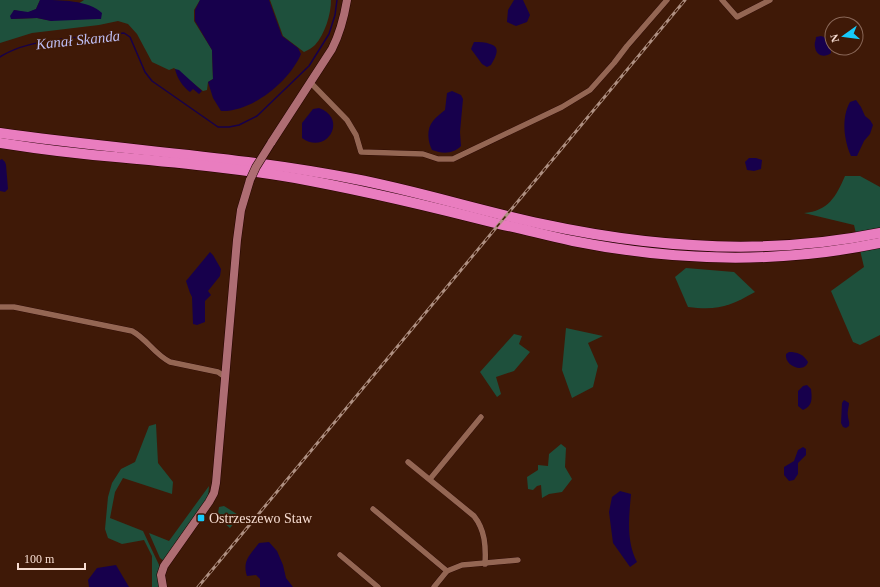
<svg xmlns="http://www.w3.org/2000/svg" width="880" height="587" viewBox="0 0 880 587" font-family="Georgia,serif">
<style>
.green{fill:#1e503c}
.water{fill:#17004c}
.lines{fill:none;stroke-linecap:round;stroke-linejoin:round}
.stream{stroke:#17004c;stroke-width:1.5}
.street-casing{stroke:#240200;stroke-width:6}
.secondary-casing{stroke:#240200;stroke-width:9}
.highway-casing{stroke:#240200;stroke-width:11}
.street{stroke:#946653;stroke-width:5.5}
.secondary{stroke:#ae6d73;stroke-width:8}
.highway{stroke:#e97dbf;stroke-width:10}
.rail-casing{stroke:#ae8f81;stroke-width:3}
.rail{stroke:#3f1907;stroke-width:1.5;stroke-dasharray:4.5;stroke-linecap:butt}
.secondary-bridge-casing{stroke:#240200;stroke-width:9;stroke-linecap:butt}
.secondary-bridge{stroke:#ae6d73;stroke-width:8}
.poi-dot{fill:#16cafb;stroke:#3f1907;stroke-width:1.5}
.labels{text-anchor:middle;stroke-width:4;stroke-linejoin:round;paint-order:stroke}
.poi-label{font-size:14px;fill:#f7ddd2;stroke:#3f1907;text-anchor:start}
.water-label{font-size:15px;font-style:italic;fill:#bebef4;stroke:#3f1907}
</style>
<rect width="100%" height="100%" fill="#3f1907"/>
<g class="green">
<polygon points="0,0 40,0 36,9 28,13 14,10 11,19 37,18 52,21 84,0 200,0 194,10 194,21 212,50 213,79 208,82 207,90 203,91 174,68 169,70 152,62 137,34 128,24 118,21 99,25 32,33 0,43"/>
<path d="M270,0h61c0,14 -6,34 -16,45 -3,3 -7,5 -11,7l-21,-16z"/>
<path d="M845,176h15l20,11v148l-20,10 -7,-3 -22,-51 33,-24 -10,-42 -50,-12c24,-2 32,-16 41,-37z"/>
<path d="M686,268l48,4 21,20c-25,14 -37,19 -67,15l-13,-30z"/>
<polygon points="566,328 603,336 588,343 598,366 593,387 572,398 562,370"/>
<polygon points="514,334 522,336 519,344 530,352 514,371 496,377 501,394 497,397 480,372"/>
<polygon points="156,424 158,463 173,482 172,494 123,478 115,492 110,518 143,531 160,567 160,587 152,587 152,556 144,540 122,544 108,538 105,529 108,497 112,483 121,469 135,462 149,426"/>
<polygon points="561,444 566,448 565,467 572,479 562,492 549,494 542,498 541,485 537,486 533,490 528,489 527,477 538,470 538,465 548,466 549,454"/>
<polygon points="209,486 208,498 164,561 160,558 149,533 169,541"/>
<polygon points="224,506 240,516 230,528 224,523 225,519 218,513 219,507"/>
</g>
<g class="water">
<path d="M40,0c20,0 49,0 62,13l-1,6h-3l-47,2 -14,-3 -26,1 -1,-3 4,-6 14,2 8,-3z"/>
<path d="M200,0h69l13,36 16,12 3,6c-12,28 -49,58 -80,57l-8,-13 -5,-16 5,-3 -1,-29 -17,-29v-11z"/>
<polygon points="514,0 523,0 530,15 527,22 516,26 507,22 508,10"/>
<path d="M821,36l3,1 6,7 1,9c-6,5 -15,3 -16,-6 -1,-4 1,-7 1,-10z"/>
<path d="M474,42c6,0 11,0 16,2 12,3 5,14 1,21l-4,2 -5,-3 -11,-15z"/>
<path d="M175,69l4,1 23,21 -3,3 -6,-5 -3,3c-7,-5 -13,-14 -15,-23z"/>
<path d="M452,91l9,4 2,4 -3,33 1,14c-8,8 -18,8 -29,4 -4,-8 -6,-21 1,-29 3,-4 8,-8 12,-11l2,-17z"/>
<path d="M856,100l5,7 4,9 5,4 3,5 -3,9 -6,7 -7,15h-6c-7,-16 -10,-38 -1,-54z"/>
<path d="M319,108c30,11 7,48 -17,30v-15l11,-14z"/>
<polygon points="749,158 756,158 762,160 761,169 754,171 747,170 745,162"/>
<polygon points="2,159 5,162 6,165 8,189 5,192 0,191 0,160"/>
<polygon points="210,252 213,255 221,269 220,276 208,291 211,295 205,301 205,322 197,325 193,324 192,297 190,293 186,281"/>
<path d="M789,352c8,0 14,2 19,10 -4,12 -24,4 -22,-8z"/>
<path d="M807,385l4,4c1,9 2,17 -8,21l-5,-4v-15l5,-5z"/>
<path d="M844,400l5,3c0,4 -2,9 -1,13 0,4 2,5 1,10l-3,2 -3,-1 -2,-4 1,-20z"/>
<polygon points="803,447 806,449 806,455 798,463 798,474 794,480 789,481 784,475 784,467 794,461 798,450"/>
<path d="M620,491l11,3c-2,23 -5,47 6,68l-7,5 -17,-24 -4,-31 3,-15z"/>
<path d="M269,542l8,9 6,14 3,13 7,9h-33v-8l-4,-4 -9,1c-5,-15 3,-21 12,-33z"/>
<polygon points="116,565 129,587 89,587 88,580 97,568"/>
</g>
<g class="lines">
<path class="stream" d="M0,57c30,-20 88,-20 124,-24l6,4 15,35 7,9 66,46h11l10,-2 18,-9 52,-50 20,-32 6,-19 2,-15"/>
<defs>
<g id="street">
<polyline points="722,0 737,17 770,0"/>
<polyline points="311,83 347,120 356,135 361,152 423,154 438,159 453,159 562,107 590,90 614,63 627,46 667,0"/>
<path d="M0,307h14l118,24c15,8 22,23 38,31l48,10 7,5"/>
<path d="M408,462l66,54c11,14 12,30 11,48"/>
<polyline points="430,479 481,417"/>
<polyline points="373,509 447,571"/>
<polyline points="340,555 378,587"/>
<polyline points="434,587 447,571 462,565 518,560"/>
</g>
<g id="secondary">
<path d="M271,143l61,-94c8,-16 12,-31 15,-49"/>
<polyline points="163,587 161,575 164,566 209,502 214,493 216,483 237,240 241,210 250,180"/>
</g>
<g id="highway">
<path d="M0,133c118,17 238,23 355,46 63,12 125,32 187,45 111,24 226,32 338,9"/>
<path d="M0,143c38,6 77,11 116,14 65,6 131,12 195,24 63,12 126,27 188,43 25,5 49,12 74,17 100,20 206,23 307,2"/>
</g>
</defs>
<use href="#street" class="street-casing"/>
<use href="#secondary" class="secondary-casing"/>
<use href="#highway" class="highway-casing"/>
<use href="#street" class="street"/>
<use href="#secondary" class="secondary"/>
<use href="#highway" class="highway"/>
<defs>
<polyline id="rail" points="198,587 685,0"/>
</defs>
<use href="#rail" class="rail-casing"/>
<use href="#rail" class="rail"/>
<defs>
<polyline id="secondary-bridge" points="250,180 256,167 271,143"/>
</defs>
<use href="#secondary-bridge" class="secondary-bridge-casing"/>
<use href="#secondary-bridge" class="secondary-bridge"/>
</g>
<rect class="poi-dot" x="197" y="514" width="8" height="8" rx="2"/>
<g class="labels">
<g class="poi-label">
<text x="209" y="523">Ostrzeszewo Staw</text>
</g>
<g class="water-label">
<text transform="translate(78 40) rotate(-6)" y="5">Kanał Skanda</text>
</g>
</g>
<g transform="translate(844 36) rotate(256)"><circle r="19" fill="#3f1907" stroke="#896758"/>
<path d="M0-3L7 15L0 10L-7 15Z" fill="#16cafb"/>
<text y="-6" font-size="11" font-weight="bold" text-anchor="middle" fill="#f7ddd2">N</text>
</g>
<path d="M18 563v6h67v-6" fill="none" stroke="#f7ddd2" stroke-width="2"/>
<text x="24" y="563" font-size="12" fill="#f7ddd2" stroke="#3f1907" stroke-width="3" paint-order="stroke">100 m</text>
</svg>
